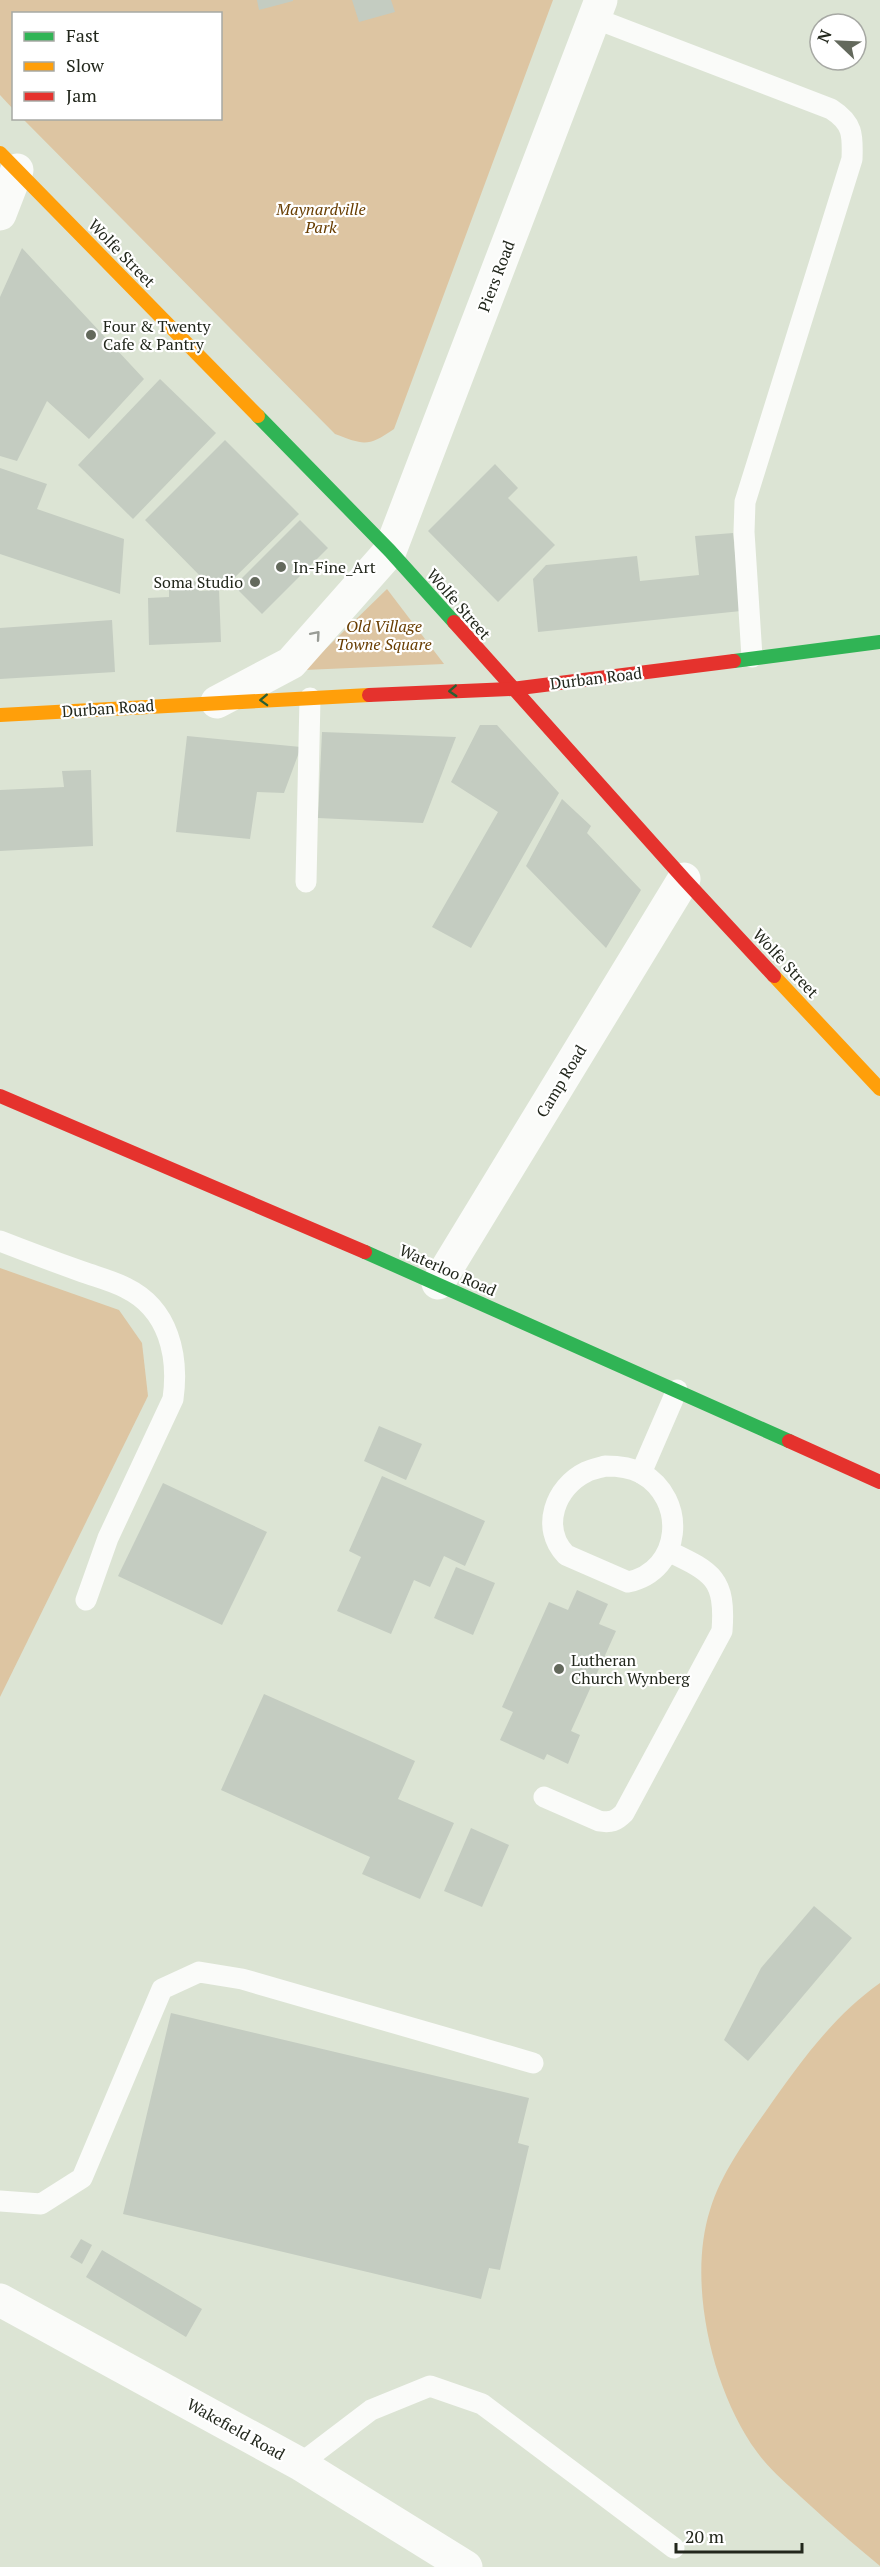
<svg xmlns="http://www.w3.org/2000/svg" width="880" height="2567" viewBox="0 0 880 2567" font-family="'PT Serif',serif">
<style>
.green{fill:#ddc5a2}
.building{fill:#c4ccc1}
.lines{fill:none;stroke-linecap:round;stroke-linejoin:round}
.lane{stroke:#fafbf9;stroke-width:21}
.street{stroke:#fafbf9;stroke-width:33}
.fast{stroke:#30b455;stroke-width:14}
.slow{stroke:#ff9f0a;stroke-width:14}
.jam{stroke:#e5322d;stroke-width:14}
.oneway{stroke:#999c96}
.oneway2{stroke:#285f33}
.poi-dot{fill:#63695c;stroke:#fff;stroke-width:2}
.labels{text-anchor:middle;stroke-width:4.5;stroke-linejoin:round;paint-order:stroke}
.park-label{font-size:16px;font-style:italic;fill:#683d01;stroke:#fff}
.street-label{font-size:16px;fill:#22271c;stroke:#fff}
.poi-label{font-size:16px;fill:#22271c;stroke:#fff;text-anchor:start}
</style>
<rect width="100%" height="100%" fill="#dce4d4"/>
<g class="green">
<path d="M0,0h553l-159,429c-26,18 -30,16 -59,5l-312,-315 197,-1v-104h-206l-1,95 -13,-14z"/>
<polygon points="387,589 444,664 304,670"/>
<polygon points="0,1268 119,1310 142,1343 148,1396 0,1697"/>
<path d="M880,1983v583c-27,-22 -53,-45 -79,-69 -15,-14 -32,-28 -44,-45 -45,-61 -70,-170 -47,-242 11,-36 35,-69 56,-99 32,-46 67,-95 114,-128z"/>
</g>
<g class="building">
<polygon points="257,0 293,0 293,1 259,10"/>
<polygon points="352,0 391,0 395,12 359,22"/>
<polygon points="22,248 144,379 89,439 47,401 17,461 0,456 0,297"/>
<polygon points="160,379 216,433 133,519 78,465"/>
<polygon points="225,440 299,514 223,589 212,578 207,583 145,520"/>
<polygon points="495,464 518,488 508,498 555,545 498,602 428,531"/>
<polygon points="0,468 47,484 37,509 124,539 120,594 0,554"/>
<polygon points="300,520 328,548 262,614 234,586"/>
<polygon points="733,533 741,611 538,632 533,579 546,565 637,556 640,581 699,575 695,536"/>
<polygon points="195,581 199,591 219,590 221,642 149,645 148,598 169,597 169,582"/>
<polygon points="112,620 115,672 0,679 0,628"/>
<polygon points="480,725 497,725 559,793 471,948 432,927 498,812 451,782"/>
<polygon points="322,732 456,737 423,823 318,818"/>
<polygon points="187,736 301,747 284,793 257,792 250,839 176,832"/>
<polygon points="91,770 93,846 0,851 0,790 64,787 62,771"/>
<polygon points="562,799 591,826 587,833 641,890 606,948 526,866"/>
<polygon points="379,1426 422,1444 406,1480 364,1461"/>
<polygon points="382,1476 485,1521 465,1566 444,1556 430,1587 414,1580 391,1634 337,1611 361,1557 349,1551"/>
<polygon points="163,1483 267,1532 222,1625 118,1576"/>
<polygon points="456,1567 495,1583 473,1635 434,1618"/>
<polygon points="577,1590 608,1604 599,1624 616,1631 571,1731 580,1735 568,1764 547,1754 544,1760 500,1740 513,1712 502,1707 549,1602 568,1610"/>
<polygon points="264,1694 415,1761 398,1799 454,1823 420,1899 362,1874 370,1857 221,1790"/>
<polygon points="471,1828 509,1845 482,1907 444,1891"/>
<polygon points="814,1906 852,1938 748,2061 724,2040 761,1968"/>
<polygon points="171,2013 529,2098 518,2143 529,2146 500,2270 489,2268 481,2299 123,2214"/>
<polygon points="81,2239 92,2245 82,2264 70,2257"/>
<polygon points="102,2250 202,2309 186,2337 86,2277"/>
</g>
<g class="lines">
<g class="lane">
<path d="M594,18l237,91c22,14 22,26 21,50l-107,343 -1,30 8,125"/>
<polyline points="306,882 310,698"/>
<path d="M0,1241c28,11 55,21 83,31 14,5 30,9 43,16 43,21 53,68 47,111l-65,139 -22,62"/>
<path d="M605,1466c12,0 25,1 36,7 47,26 41,98 -13,109l-62,-27c-26,-27 -11,-68 20,-83 6,-3 13,-4 19,-6z"/>
<polyline points="641,1473 677,1390"/>
<path d="M544,1797l55,24c12,2 17,0 25,-8l98,-182c4,-53 -10,-59 -54,-80"/>
<polyline points="0,2201 41,2204 82,2178 162,1989 199,1972 242,1979 533,2063"/>
<polyline points="300,2464 371,2410 430,2386 482,2404 674,2548"/>
</g>
<g class="street">
<polyline points="0,214 17,170"/>
<polyline points="217,702 291,663 390,551 601,0"/>
<polyline points="438,1283 684,879"/>
<polyline points="0,2300 300,2464 466,2567"/>
</g>
<g class="fast">
<polyline points="258,416 390,551 454,622"/>
<polyline points="734,661 880,642"/>
<polyline points="365,1252 789,1441"/>
</g>
<g class="slow">
<polyline points="0,153 258,416"/>
<polyline points="0,715 369,695"/>
<polyline points="774,976 880,1089"/>
</g>
<g class="jam">
<polyline points="454,622 684,879 774,976"/>
<polyline points="369,695 512,689 734,661"/>
<polyline points="0,1096 365,1252"/>
<polyline points="789,1441 880,1482"/>
</g>
</g>
<defs><path id="oneway-chevron" d="M-2-3.5L2.5 0L-2 3.5" fill="none" stroke-width="1.6" stroke-linecap="round" stroke-linejoin="round" transform="scale(1.5)"/></defs>
<use class="oneway" href="#oneway-chevron" transform="translate(316 635) rotate(-49)"/>
<g class="oneway2">
<use href="#oneway-chevron" transform="translate(453 691) rotate(177)"/>
<use href="#oneway-chevron" transform="translate(264 700) rotate(178)"/>
</g>
<g class="poi-dot">
<circle cx="91" cy="335" r="6"/>
<circle cx="281" cy="567" r="6"/>
<circle cx="255" cy="582" r="6"/>
<circle cx="559" cy="1669" r="6"/>
</g>
<g class="labels">
<g class="park-label">
<text x="321" y="215">Maynardville<tspan x="321" dy="18">Park</tspan></text>
<text x="384" y="632">Old Village<tspan x="384" dy="18">Towne Square</tspan></text>
</g>
<g class="street-label">
<text transform="translate(122 253) rotate(46)" y="6">Wolfe Street</text>
<text transform="translate(496 276) rotate(-69)" y="6">Piers Road</text>
<text transform="translate(459 604) rotate(49)" y="6">Wolfe Street</text>
<text transform="translate(596 678) rotate(-7)" y="6">Durban Road</text>
<text transform="translate(108 708) rotate(-4)" y="6">Durban Road</text>
<text transform="translate(786 963) rotate(47)" y="6">Wolfe Street</text>
<text transform="translate(561 1081) rotate(-59)" y="6">Camp Road</text>
<text transform="translate(448 1270) rotate(24)" y="6">Waterloo Road</text>
<text transform="translate(236 2429) rotate(29)" y="6">Wakefield Road</text>
</g>
<g class="poi-label">
<text x="103" y="332">Four &amp; Twenty<tspan x="103" dy="18">Cafe &amp; Pantry</tspan></text>
<text x="293" y="573">In-Fine_Art</text>
<text x="243" y="588" text-anchor="end">Soma Studio</text>
<text x="571" y="1666">Lutheran<tspan x="571" dy="18">Church Wynberg</tspan></text>
</g>
</g>
<rect x="12" y="12" width="210" height="108" fill="#ffffff" stroke="#a7a9a4" stroke-width="1.5"/>
<rect x="24" y="32" width="30" height="9" fill="#30b455" stroke="#a7a9a4" stroke-width="1.5"/>
<text x="66" y="42" font-size="18" fill="#22271c">Fast</text>
<rect x="24" y="62" width="30" height="9" fill="#ff9f0a" stroke="#a7a9a4" stroke-width="1.5"/>
<text x="66" y="72" font-size="18" fill="#22271c">Slow</text>
<rect x="24" y="92" width="30" height="9" fill="#e5322d" stroke="#a7a9a4" stroke-width="1.5"/>
<text x="66" y="102" font-size="18" fill="#22271c">Jam</text>
<g transform="translate(838 42) rotate(293)"><circle r="28" fill="#ffffff" stroke="#a7a9a4" stroke-width="1.5"/>
<path d="M0-4.5L10 22L0 15L-10 22Z" fill="#63695c"/>
<text y="-9" font-size="16" font-weight="bold" text-anchor="middle" fill="#22271c">N</text>
</g>
<path d="M676 2543v9h126v-9" fill="none" stroke="#22271c" stroke-width="3"/>
<text x="685" y="2543" font-size="18" fill="#22271c" stroke="#ffffff" stroke-width="4.5" paint-order="stroke">20 m</text>
</svg>
